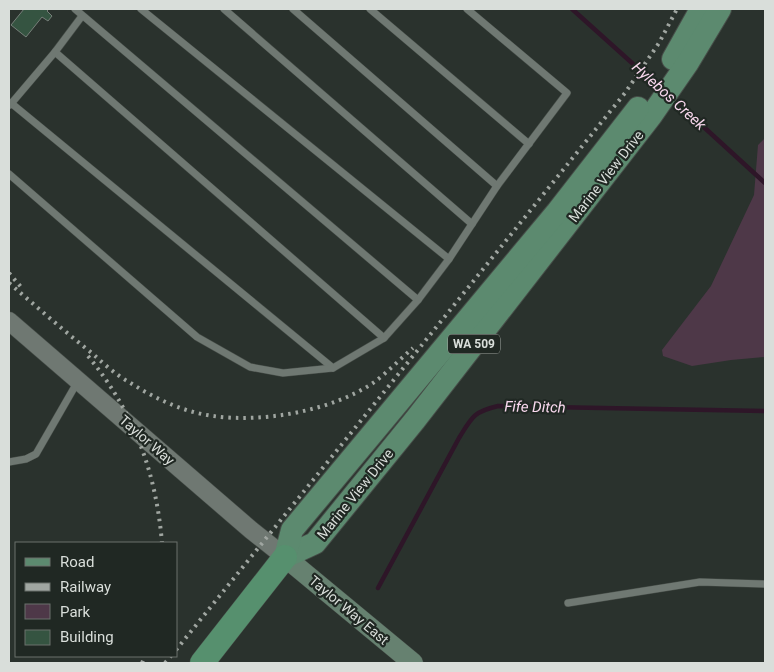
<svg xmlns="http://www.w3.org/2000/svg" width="774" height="672" viewBox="0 0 774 672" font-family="Roboto,sans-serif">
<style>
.green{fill:#4e3848}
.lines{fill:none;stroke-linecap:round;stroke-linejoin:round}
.stream{stroke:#2e1628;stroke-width:4.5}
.building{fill:#355441;stroke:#767f79}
.service-casing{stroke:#464d48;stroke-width:8}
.tertiary-casing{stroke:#464d48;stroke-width:19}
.secondary-casing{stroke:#464d48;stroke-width:21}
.primary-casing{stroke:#464d48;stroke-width:24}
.trunk-casing{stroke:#464d48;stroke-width:25}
.service{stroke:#6f7872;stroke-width:7}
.tertiary{stroke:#6f7872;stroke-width:18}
.secondary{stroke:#668170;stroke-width:20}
.primary{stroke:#5c8a6f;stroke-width:22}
.trunk{stroke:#56906e;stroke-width:24}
.rail{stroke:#a0a6a1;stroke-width:4;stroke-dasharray:2.5 5;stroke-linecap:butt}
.labels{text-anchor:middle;stroke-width:4.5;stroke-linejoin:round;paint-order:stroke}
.shield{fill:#202823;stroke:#a2a7a3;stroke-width:1}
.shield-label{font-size:12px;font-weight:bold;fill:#d9deda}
.street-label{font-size:14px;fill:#d9deda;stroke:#202823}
.water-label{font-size:15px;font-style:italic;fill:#f9d8ee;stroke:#202823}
</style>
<rect width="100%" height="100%" fill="#2a322d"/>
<polygon class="green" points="765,138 765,357 731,360 692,366 663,356 662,350 711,286 754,195 758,145"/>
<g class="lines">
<g class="stream">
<polyline points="572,9 662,90"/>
<polyline points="672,98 765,183"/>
<path d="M378,588l81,-150c13,-21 14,-26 39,-32l267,5"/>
</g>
</g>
<polygon class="building" points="24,9 49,9 47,11 52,16 48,21 42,17 26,37 11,25"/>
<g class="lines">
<defs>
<g id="service">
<polyline points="75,9 418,300"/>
<polyline points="141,9 449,259"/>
<polyline points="224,9 472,224"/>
<polyline points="293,9 497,186"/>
<polyline points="370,9 529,144"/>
<polyline points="55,52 384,338"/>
<polyline points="11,103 333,368"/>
<polyline points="10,105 55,52 82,16"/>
<polyline points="9,174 197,337 250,367 283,373 333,368 384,338 418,300 449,259 497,186 567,93 467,9"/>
<polyline points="9,462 26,459 36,454 78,381"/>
<polyline points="568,603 700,582 765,584"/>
</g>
<polyline id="tertiary" points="9,321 251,530 285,557"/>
<polyline id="secondary" points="285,557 413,663"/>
<g id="primary">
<polyline points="673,59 701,9"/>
<polyline points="285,557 315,543 415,420 651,116 687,64 720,9"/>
<polyline points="285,557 292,530 557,212 638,108"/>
</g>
<polyline id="trunk" points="202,663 285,557"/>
</defs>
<use href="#service" class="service-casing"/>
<use href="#tertiary" class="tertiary-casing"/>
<use href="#secondary" class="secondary-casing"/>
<use href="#primary" class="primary-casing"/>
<use href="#trunk" class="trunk-casing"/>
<use href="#service" class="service"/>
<use href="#tertiary" class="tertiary"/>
<use href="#secondary" class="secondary"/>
<use href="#primary" class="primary"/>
<use href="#trunk" class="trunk"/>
<g class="rail">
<polyline points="9,273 21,287"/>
<path d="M9,283c28,24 55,48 84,71 11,10 23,21 36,28 25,16 54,30 84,34 50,7 118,-5 160,-33 14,-10 27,-24 40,-35"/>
<path d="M88,356c46,56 68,116 74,187"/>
<polyline points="176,650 625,93 659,43 677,9"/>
<polyline points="142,663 145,656"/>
<polyline points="165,663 171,656"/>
</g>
</g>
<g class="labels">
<rect class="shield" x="448" y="334.5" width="52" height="19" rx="4"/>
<g class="shield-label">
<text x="474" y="348">WA 509</text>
</g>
<g class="street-label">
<text transform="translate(606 176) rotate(-52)" y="5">Marine View Drive</text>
<text transform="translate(147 440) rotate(41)" y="5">Taylor Way</text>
<text transform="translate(355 494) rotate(-51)" y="5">Marine View Drive</text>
<text transform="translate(349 610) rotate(40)" y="5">Taylor Way East</text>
</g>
<g class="water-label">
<text transform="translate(669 96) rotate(42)" y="5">Hylebos Creek</text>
<text transform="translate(535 407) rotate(1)" y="5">Fife Ditch</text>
</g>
</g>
<rect width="774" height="672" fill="none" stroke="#d9deda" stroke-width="20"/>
<rect x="15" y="542" width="162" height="115" fill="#202823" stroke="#6a716c"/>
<rect x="25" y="558" width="25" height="8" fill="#5c8a6f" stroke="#6a716c"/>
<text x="60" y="567" font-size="15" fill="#d9deda">Road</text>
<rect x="25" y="583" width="25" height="8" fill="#a0a6a1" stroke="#6a716c"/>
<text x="60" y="592" font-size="15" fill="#d9deda">Railway</text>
<rect x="25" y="604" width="25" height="15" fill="#4e3848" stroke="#6a716c"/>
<text x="60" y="617" font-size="15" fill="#d9deda">Park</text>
<rect x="25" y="630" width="25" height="15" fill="#355441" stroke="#6a716c"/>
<text x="60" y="642" font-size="15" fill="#d9deda">Building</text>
</svg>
